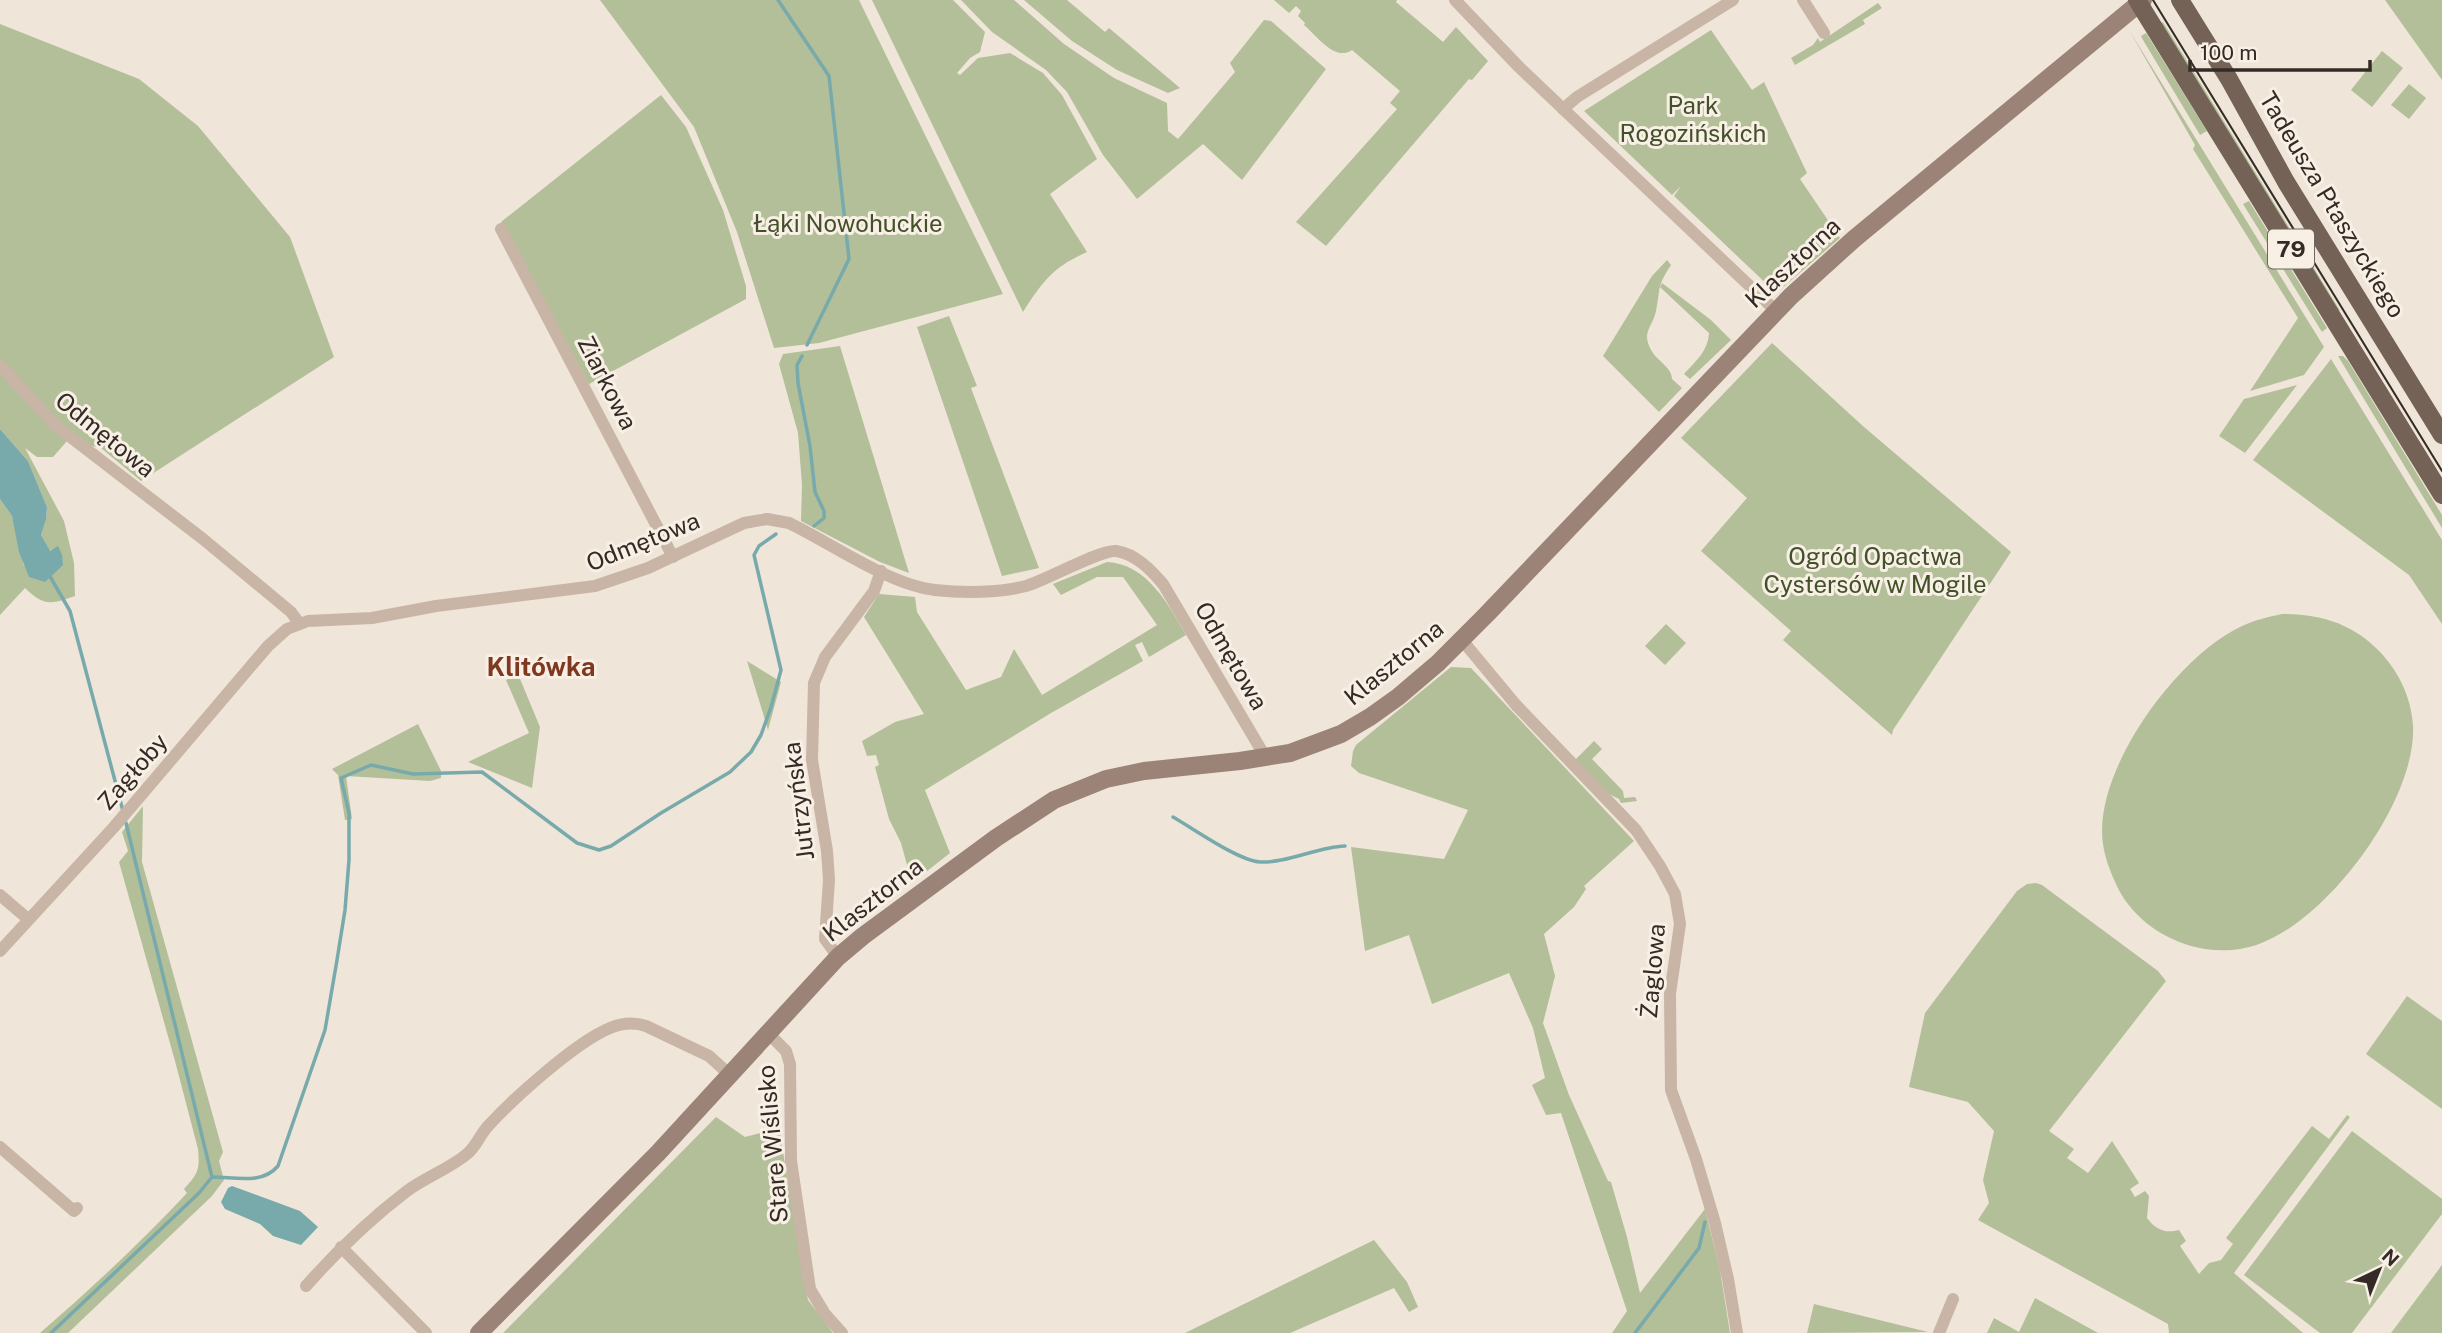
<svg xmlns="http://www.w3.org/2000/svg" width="2442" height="1333" viewBox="0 0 2442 1333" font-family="'Public Sans',sans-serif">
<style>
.green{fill:#b2bf99}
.water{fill:#78aaac}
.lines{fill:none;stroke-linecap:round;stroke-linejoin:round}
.stream{stroke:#78aaac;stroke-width:3.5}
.street{stroke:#c8b5a5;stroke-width:12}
.secondary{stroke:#9b8477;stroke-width:18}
.primary{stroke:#756257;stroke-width:18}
.tram{stroke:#342b26;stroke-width:2}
.labels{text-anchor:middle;stroke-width:6;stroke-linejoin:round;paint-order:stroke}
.shield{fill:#f8efe5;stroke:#6f665f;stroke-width:2}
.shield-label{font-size:23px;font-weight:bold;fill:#342b26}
.park-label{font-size:24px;fill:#43512b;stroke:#f8efe5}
.street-label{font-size:24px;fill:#342b26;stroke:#f8efe5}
.neighbourhood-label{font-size:26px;font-weight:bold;fill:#803921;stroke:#f8efe5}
</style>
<rect width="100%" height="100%" fill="#f0e5d9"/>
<g class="green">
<polygon points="600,0 859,0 1003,294 819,343 774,348 737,232 694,127"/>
<path d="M872,0h81l32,32 -5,20 -10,6 -13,15 3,2 18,-17 32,-5 33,20 19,22 35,64 -47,35 37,58c-34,15 -44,29 -64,60z"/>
<polygon points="961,0 1014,0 1064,44 1114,78 1167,103 1168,131 1178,139 1235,72 1230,63 1264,20 1271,21 1326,69 1242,180 1203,144 1137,199 1103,155 1067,92 1046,70 992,32"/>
<polygon points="1024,0 1067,0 1105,32 1109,28 1180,88 1168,93 1117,70 1072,41"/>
<path d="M1274,0h123l-1,2 47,40 13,-15 32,34 -16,19 -3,-1 -143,167 -30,-24 101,-113 -7,-6 10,-12 -48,-41c-17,12 -35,-14 -48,-25l1,-2 -7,-7 3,-5 -5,-5 -7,7z"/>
<polygon points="2385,0 2442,0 2442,80"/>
<polygon points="1878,3 1882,8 1863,20 1865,24 1795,65 1791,58 1813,45 1818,38 1820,42"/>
<polygon points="2163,22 2339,309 2340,310 2337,313 2159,24"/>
<path d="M0,24l139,55 59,47 92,111 44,120 -193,124 -40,-33 -34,-7 -14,16h-16l-12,-9 39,73 10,42 1,33c-23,8 -31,11 -50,-8l-25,27v-116l12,17 12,50 34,-19 -9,4 -8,-16 5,-15 1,-13 -19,-46 -28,-32z"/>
<polygon points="1711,30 1752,90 1764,82 1807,173 1800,179 1840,238 1780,290 1773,290 1674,196 1681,186 1672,195 1584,111"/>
<polygon points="2129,30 2324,347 2304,375 2250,391 2298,318 2193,149 2195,145"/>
<polygon points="2146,33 2207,131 2200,135 2143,40 2141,36"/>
<polygon points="2382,51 2403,68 2372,107 2351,90"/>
<polygon points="2409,84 2426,98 2409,119 2391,105"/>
<polygon points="661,95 686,127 723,210 746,286 746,299 589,384 501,222"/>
<polygon points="2249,201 2327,328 2322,332 2243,204"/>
<path d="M1667,260l4,5c-15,23 -10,22 -15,46 -4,18 -16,21 -3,42 6,9 19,15 19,26l10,9 -23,24 -56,-56 49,-80z"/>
<path d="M1662,283l49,37 20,20 -41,39 -6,-5c12,-13 24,-23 25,-41l-49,-46z"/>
<polygon points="949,316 977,386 971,388 1039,568 1002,576 917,327"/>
<polygon points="1772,343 1864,427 2011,552 1893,730 1892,735 1783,640 1791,631 1701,551 1747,498 1681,438"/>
<polygon points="840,346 909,573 880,562 801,521 802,485 798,433 779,364 783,354"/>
<polygon points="2338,356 2343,356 2348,361 2442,515 2442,528"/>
<polygon points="2331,359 2442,540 2442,624 2409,575 2253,460"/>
<polygon points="2297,385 2245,453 2219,436 2244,399"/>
<path d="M1107,562c40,2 61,42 79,73l-37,22 -7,-15 -7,3 8,16 -92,52 -126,77 25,63 -38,30 -11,-40 -12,-24 -14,-52 4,-2 -3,-10 -9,1 -5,-15 33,-19 29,-8 -60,-97 15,-23 36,3 2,15 49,78 35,-13 13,-28 28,46 115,-70 -34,-48h-26l-36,18 -8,-11z"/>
<path d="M2282,614c40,0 72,10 100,40 18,20 29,44 31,71 4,75 -84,194 -154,219 -21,8 -47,8 -68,2 -33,-10 -61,-31 -75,-62 -6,-13 -11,-26 -13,-40 -11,-73 75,-189 139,-218 13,-6 26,-9 40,-12z"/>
<polygon points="1666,624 1686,643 1665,665 1645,646"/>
<polygon points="747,661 781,682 768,730"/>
<polygon points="1451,667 1471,668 1634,841 1584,886 1586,889 1574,907 1544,934 1555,976 1543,1023 1569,1095 1608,1181 1611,1182 1627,1237 1640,1293 1705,1209 1720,1270 1730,1333 1612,1333 1627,1311 1561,1113 1546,1115 1532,1085 1545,1078 1533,1028 1509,973 1432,1004 1409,935 1365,951 1351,847 1444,859 1468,810 1359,773 1351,766 1353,751 1356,745"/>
<polygon points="518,674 540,727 532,788 468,762 529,733 506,680"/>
<polygon points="418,724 441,771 441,778 430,781 346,776 352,819 345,820 338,775 332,769"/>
<polygon points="1594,741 1602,749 1592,759 1623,791 1624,798 1635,797 1637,801 1621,803 1619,799 1603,791 1575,760"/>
<path d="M143,806l-1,56 81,290 -4,9 5,19 -12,16 -144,137h-28c51,-44 101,-91 147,-140l-3,-4c14,-15 16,-19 14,-40l-23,-88 -56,-199 9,-11 -6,-19z"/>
<path d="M2036,883l6,2 116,86 8,10 -117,150 25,18 -7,9 21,15 24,-32 27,42 -9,6 5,8 10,-6 4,5 -2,22c8,11 18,16 32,12l7,11 -6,5 19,28 10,-11 12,-3 12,-16 -7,-6 86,-112 17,13 18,-24 3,2 -116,156 69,60h-134l-1,-9 -190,-104 11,-17 -6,-23 11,-49 -26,-29 -59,-15 16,-74 92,-122 10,-7z"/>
<polygon points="2407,996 2442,1021 2442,1109 2366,1054"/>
<polygon points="716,1117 745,1137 779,1128 808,1300 833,1333 503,1333"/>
<polygon points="2352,1131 2442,1199 2442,1214 2352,1333 2320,1333 2244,1275"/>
<polygon points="1374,1240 1407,1282 1418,1307 1409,1312 1394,1288 1290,1333 1185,1333"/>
<polygon points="2442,1265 2442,1333 2391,1333"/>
<polygon points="2035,1298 2098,1333 1987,1333 1994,1318 2019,1332"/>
<polygon points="1814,1304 1928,1332 1807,1333"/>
</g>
<g class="water">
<polygon points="0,429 28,461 47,507 46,520 41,535 50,551 58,546 62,555 63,565 45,582 29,577 19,552 12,516 0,499"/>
<polygon points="232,1186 300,1211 318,1227 301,1245 273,1236 260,1224 225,1209 221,1202 228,1188"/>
</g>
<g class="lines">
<g class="stream">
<polyline points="778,0 829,76 849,259 807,345"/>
<polyline points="802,356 797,365 798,383 810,446 815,492 824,511 824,518 814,526"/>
<polyline points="48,573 70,611 123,811"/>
<path d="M1173,817c21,12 66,44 87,45 28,1 57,-15 85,-16"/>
<path d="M212,1177c23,0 50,8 66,-11l47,-136 12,-70 8,-50 4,-50v-47l-8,-35 30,-13 42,9 69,-2 95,71 22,7 12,-4 50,-33 69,-41 21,-20 10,-17 10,-28 10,-37 -27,-115 5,-9 17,-12"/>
<polyline points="51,1333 199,1193 212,1177 126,823"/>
<polyline points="1635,1333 1699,1248 1705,1222"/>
</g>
<g class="street">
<polyline points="1455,0 1519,67 1776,311"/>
<polyline points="1803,0 1824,33"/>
<polyline points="1563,109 1577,97 1733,0"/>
<polyline points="501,229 673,557"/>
<polyline points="0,365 55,425 203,539 291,612 299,623"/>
<polyline points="1462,640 1516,705 1636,830 1660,866 1675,894 1680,924 1670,994 1671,1090 1696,1159 1715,1223 1728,1279 1737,1333"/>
<polyline points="0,895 28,919"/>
<path d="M0,951l114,-124 154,-181 19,-17 21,-8 64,-3 64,-12 159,-20 53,-18 96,-45 23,-4 22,4c42,20 100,62 146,67 28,3 64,3 91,-4 20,-6 76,-37 90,-35 20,3 35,19 47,33l103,174"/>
<polyline points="838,957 825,939 829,880 827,851 812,760 814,683 825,657 874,591 881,571"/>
<polyline points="768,1033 786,1051 790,1064 791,1161 810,1289 825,1314 842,1333"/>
<polyline points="0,1147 74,1211 77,1208"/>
<polyline points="341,1247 426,1333"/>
<path d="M306,1286c31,-35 64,-67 101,-95 19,-14 42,-22 60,-37 10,-8 13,-20 22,-29 26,-28 87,-83 121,-97 12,-5 24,-6 36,-2l63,30 21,19"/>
<polyline points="1939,1333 1953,1299"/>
</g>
<polyline class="secondary" points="479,1333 658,1153 838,957 863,936 996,838 1054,800 1106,779 1144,771 1240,761 1290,753 1341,734 1370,717 1398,697 1438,663 1487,614 1791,296 1854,239 2143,0"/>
<g class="primary">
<polyline points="2137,0 2442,495"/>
<polyline points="2180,0 2229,79 2286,182 2442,435"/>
</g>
<polyline class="tram" points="2153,0 2442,471"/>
</g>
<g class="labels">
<rect class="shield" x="2268" y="229.5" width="46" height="39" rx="5"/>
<g class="shield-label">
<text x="2291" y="257">79</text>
</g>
<g class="park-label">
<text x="1693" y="114">Park<tspan x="1693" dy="28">Rogozińskich</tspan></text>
<text x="848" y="232">Łąki Nowohuckie</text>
<text x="1875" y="565">Ogród Opactwa<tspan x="1875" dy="28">Cystersów w Mogile</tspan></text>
</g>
<g class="street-label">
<text transform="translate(2332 205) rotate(59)" y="8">Tadeusza Ptaszyckiego</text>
<text transform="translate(1793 263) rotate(-43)" y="8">Klasztorna</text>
<text transform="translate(607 383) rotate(63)" y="8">Ziarkowa</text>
<text transform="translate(105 435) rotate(39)" y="8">Odmętowa</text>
<text transform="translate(643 542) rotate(-22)" y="8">Odmętowa</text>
<text transform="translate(1231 656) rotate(60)" y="8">Odmętowa</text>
<text transform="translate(1394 663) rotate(-39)" y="8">Klasztorna</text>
<text transform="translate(133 772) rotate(-49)" y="8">Zagłoby</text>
<text transform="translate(799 801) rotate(-97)" y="8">Jutrzyńska</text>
<text transform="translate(873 900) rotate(-38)" y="8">Klasztorna</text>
<text transform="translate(1653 971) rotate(-85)" y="8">Żaglowa</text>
<text transform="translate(773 1144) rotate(-95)" y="8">Stare Wiślisko</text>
</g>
<g class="neighbourhood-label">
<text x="541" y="676">Klitówka</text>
</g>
</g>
<g transform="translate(2379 1270) rotate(43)" stroke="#f8efe5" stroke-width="5" paint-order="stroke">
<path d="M0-5L12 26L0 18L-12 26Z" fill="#342b26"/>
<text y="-10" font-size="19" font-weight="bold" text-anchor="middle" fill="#342b26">N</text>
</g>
<path d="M2190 60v10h180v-10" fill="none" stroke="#342b26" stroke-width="3.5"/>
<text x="2200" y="60" font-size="21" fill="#342b26" stroke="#f8efe5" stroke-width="5" paint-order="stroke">100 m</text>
</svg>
